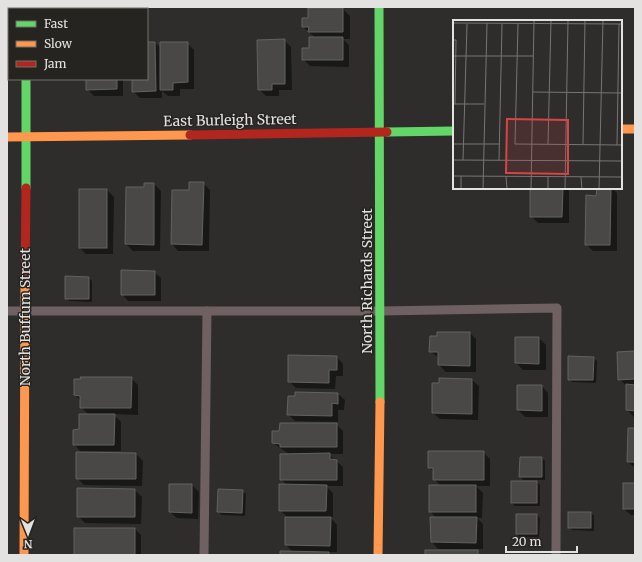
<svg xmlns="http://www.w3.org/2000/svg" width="642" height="562" viewBox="0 0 642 562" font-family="Merriweather,serif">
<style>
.shadow{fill:#0007}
.building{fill:#494847;stroke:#636261}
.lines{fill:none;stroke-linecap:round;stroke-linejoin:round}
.lane{stroke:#6f6062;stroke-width:9}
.street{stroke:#6f6062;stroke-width:19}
.fast{stroke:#63d668;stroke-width:9}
.slow{stroke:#ff974d;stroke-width:9}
.jam{stroke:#b3261e;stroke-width:9}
.labels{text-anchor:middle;stroke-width:3;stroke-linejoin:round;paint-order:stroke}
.street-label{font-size:14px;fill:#e3e2e0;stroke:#252421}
.inset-road{fill:none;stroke:#767574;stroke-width:1}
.view{fill:#d84444;fill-opacity:0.15;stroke:#d84444;stroke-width:2}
.inset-edge{fill:none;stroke:#e3e2e0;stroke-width:2}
</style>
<rect width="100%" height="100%" fill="#2e2d2c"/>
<g class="shadow">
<rect x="75" y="7" width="47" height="2"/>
<polygon points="343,9 350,16 350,39 343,39 349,45 349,67 310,66 303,59 316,38 303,27 309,19"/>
<polygon points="284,40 291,47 292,90 279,90 279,96 266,96 259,89"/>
<polygon points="147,43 155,43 161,48 187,43 194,50 194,89 180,89 180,96 168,96 162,91 162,98 140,98 133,91 133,82 130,79 147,79"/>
<polygon points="87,79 123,79 123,96 94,96 87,89"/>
<polygon points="203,183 210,190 209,251 178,251 172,244 173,191 190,191"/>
<polygon points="145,184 154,184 161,191 160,251 133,251 126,244 127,188 144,188"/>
<polygon points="532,188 566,188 569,191 569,223 538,223 531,216"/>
<polygon points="598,188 612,188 617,193 617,251 593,251 586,244 597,197"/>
<polygon points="107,190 114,197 113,254 86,254 80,248"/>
<polygon points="154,272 161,278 161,301 128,301 122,294"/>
<polygon points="66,277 89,278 92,281 92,302 69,301 66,298"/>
<polygon points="470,333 476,339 476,372 446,372 439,365 439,358 430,351 438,337"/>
<polygon points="516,338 539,338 546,345 546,370 523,370 516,363"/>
<polygon points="635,352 635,417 634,417 627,410 627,386 619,379"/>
<polygon points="337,357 343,364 343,376 336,376 335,389 296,388 289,381"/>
<polygon points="593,358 597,361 596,383 572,382 569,379"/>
<polygon points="131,378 138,385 138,415 113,414 121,422 121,451 80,451 74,444 89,415 81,407 81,401 75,395"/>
<polygon points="472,380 479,386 478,420 440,419 433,413"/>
<polygon points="542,386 548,393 548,417 525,417 518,410"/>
<polygon points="296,393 338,394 345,400 344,410 338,410 338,422 295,421 288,414"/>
<polygon points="336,424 343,431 343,454 328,454 343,467 343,486 326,486 333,493 333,517 330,517 337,525 337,552 328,552 331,555 281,555 293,552 286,545 288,518 280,510 287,485 281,479 289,454 273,443"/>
<polygon points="635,429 635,468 628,462"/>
<polygon points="483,452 490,459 490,486 476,486 483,493 482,518 477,518 483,524 483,549 438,549 432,542 436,518 430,511 441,486 434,479 434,472 429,467"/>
<polygon points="136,454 143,461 142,486 84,485 77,478"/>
<polygon points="542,458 545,461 545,480 523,480 520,476"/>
<polygon points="537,482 540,485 540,506 515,506 512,503"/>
<polygon points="635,484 635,515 631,515 624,509"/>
<polygon points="192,485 199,492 198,519 177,518 170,512"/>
<polygon points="135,490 142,497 141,524 85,523 78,516"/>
<polygon points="219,490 242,491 246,494 245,516 222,515 218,512"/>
<polygon points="591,513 594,516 594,531 572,530 569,527"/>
<polygon points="537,515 540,518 539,537 520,537 517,534"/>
<polygon points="135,529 141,535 141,555 75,555"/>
</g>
<g class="building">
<rect x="74" y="7" width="42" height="2"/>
<polygon points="308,8 343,8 343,32 308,32 309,27 302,27 302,18 308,18"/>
<polygon points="309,37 343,37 343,60 302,60 302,48 309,48"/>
<polygon points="285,39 285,84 272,84 272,90 258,90 257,40"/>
<polygon points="147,42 155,42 156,91 132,92 132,79 129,79 147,79"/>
<polygon points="160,42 188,42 188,82 173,83 173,90 160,90"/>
<polygon points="86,79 117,79 117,89 86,90"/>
<polygon points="189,182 204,182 202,245 171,244 172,190 189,190"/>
<polygon points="144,183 154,183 154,245 125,244 126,187 144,187"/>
<polygon points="530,188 563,188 562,217 530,217"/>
<polygon points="597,188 611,188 610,245 585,245 586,195 596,196"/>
<rect x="79" y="189" width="28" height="59"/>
<polygon points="121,270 155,271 155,295 121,295"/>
<polygon points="65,276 89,277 89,299 65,299"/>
<polygon points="437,332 470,332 470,366 438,365 438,352 429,352 430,336 437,336"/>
<polygon points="515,337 539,337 539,364 515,363"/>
<polygon points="635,351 635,379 618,380 617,352"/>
<polygon points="288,355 337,356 337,370 329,370 329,383 288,382"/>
<polygon points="568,356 594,357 593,380 568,380"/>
<polygon points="80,377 132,377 131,408 80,408 80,396 74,395 74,379 81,379"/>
<polygon points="439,378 472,379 472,414 432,413 432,383 439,383"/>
<polygon points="626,384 635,385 635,411 626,410"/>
<polygon points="517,385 542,385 542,411 517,410"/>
<polygon points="295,392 338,393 338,404 332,403 332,416 287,415 288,396 295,396"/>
<polygon points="79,414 115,414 114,445 73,445 73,430 79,429"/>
<polygon points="280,423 337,423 337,447 280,447 280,444 272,443 272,431 279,431"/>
<polygon points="628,428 635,428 635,462 627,462"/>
<polygon points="428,451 484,451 484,480 433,480 433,468 428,468"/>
<polygon points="76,452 136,453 136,479 76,479"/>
<polygon points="330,453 330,459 337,460 337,480 280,480 280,454"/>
<polygon points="520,457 542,457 542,477 519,477"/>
<rect x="511" y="481" width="26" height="22"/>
<rect x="623" y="483" width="12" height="26"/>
<polygon points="169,484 192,484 192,513 169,512"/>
<polygon points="279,484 327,485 326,511 279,511"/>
<rect x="429" y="485" width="47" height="27"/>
<polygon points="77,488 135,489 135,517 77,517"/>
<polygon points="218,489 243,490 242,513 217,512"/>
<rect x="568" y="512" width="23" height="16"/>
<rect x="516" y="514" width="21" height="20"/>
<polygon points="285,517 331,517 330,546 285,545"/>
<polygon points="430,517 477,517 476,543 431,542"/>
<rect x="74" y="528" width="61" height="27"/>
<rect x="425" y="550" width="53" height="5"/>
<polygon points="280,551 329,552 329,555 280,555"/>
</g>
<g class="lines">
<g class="lane">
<polyline points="7,311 381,311 557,308 556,555"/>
<polyline points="204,555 207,311"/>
</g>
<polyline class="street" points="26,7 26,9"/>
<g class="fast">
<polyline points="379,7 380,402"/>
<polyline points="387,132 454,131"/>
<polyline points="26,188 26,79"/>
</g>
<g class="slow">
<polyline points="621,129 635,129"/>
<polyline points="7,137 190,135"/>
<polyline points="24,555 25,283"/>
<polyline points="378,555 380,402"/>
</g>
<g class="jam">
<polyline points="190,135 387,132"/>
<polyline points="25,283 26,188"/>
</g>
</g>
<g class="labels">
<g class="street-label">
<text transform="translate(230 120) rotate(-1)" y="5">East Burleigh Street</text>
<text transform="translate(367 281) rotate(-90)" y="5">North Richards Street</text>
<text transform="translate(25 317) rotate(-90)" y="5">North Buffum Street</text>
</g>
</g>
<g transform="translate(453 20)">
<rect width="169" height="169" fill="#2e2d2c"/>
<path class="inset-road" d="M0,3l169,1M65,4l-3,120 107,1M0,20h3l-1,64M0,36h80M80,72l89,1M0,84h31M0,124h47M95,124l3,-124M130,124l2,-124M164,125l2,-121M0,140l169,1M10,140l4,-136M46,140l3,-136M0,156l169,1M8,156v13M53,156l1,13M128,157l1,12M30,169l4,-166M78,169l3,-169M95,169v-13M112,169l3,-169M146,169l4,-169"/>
<path class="view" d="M54,99l61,1v54l-62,-1z"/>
<rect width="169" height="169" class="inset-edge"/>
</g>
<rect width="642" height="562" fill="none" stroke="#e3e2e0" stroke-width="16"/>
<rect x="8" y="8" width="140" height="72" fill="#252421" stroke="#71706d"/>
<rect x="16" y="21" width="20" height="6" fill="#63d668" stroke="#71706d"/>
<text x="44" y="28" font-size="12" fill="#e3e2e0">Fast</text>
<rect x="16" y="41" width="20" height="6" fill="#ff974d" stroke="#71706d"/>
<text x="44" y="48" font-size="12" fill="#e3e2e0">Slow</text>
<rect x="16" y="61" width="20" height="6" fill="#b3261e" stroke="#71706d"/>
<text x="44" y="68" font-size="12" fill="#e3e2e0">Jam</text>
<g transform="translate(28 534) rotate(179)" stroke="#252421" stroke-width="3" paint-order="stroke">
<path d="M0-3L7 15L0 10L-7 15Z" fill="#e3e2e0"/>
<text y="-6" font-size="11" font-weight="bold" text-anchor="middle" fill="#e3e2e0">N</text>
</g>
<path d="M506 546v6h71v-6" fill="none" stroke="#e3e2e0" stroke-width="2"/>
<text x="512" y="546" font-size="12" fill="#e3e2e0" stroke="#252421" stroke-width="3" paint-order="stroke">20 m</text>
</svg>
